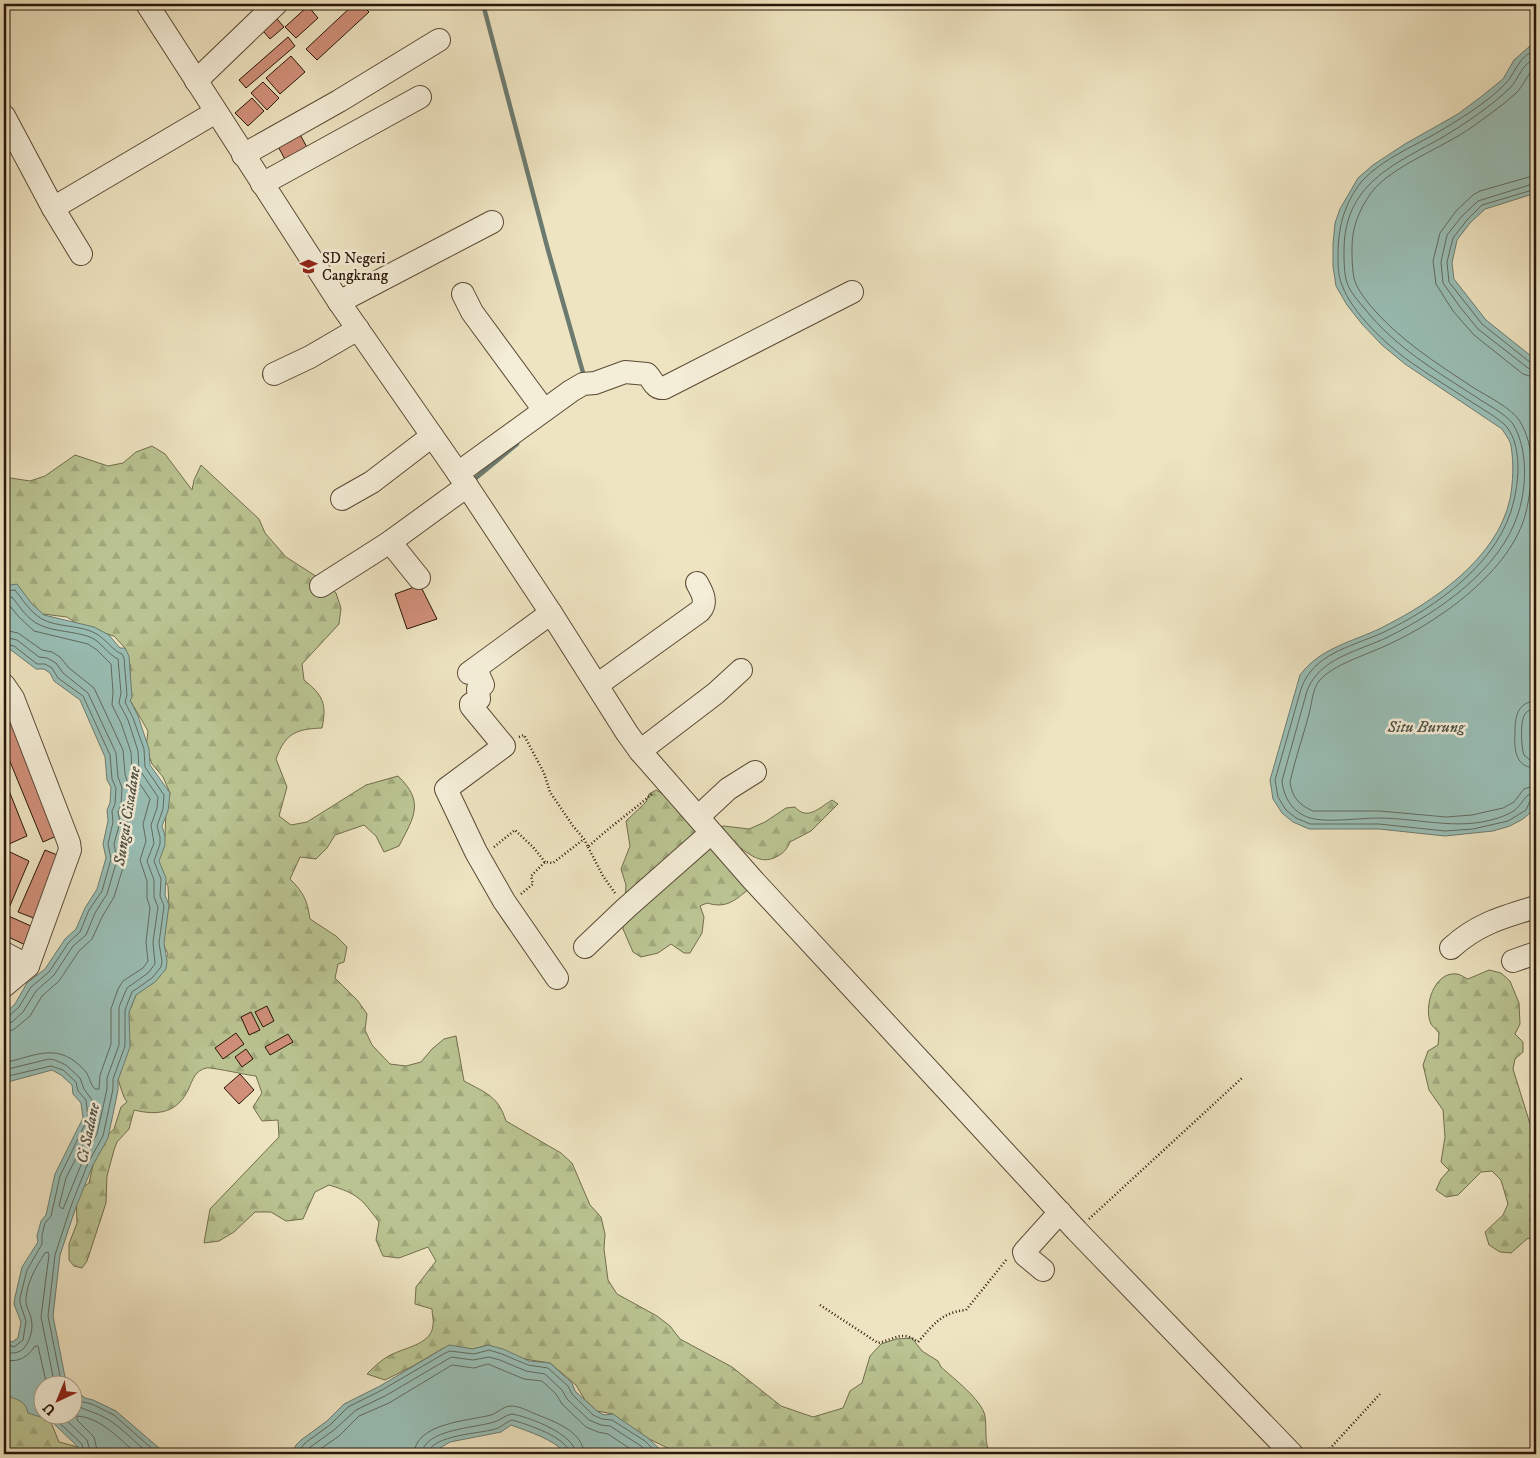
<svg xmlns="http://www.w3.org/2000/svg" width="1540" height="1458" viewBox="0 0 1540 1458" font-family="'IM FELL DW Pica',serif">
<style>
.forest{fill:url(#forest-firs);stroke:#726d4d}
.water{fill:#99beb5;stroke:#6c7b70}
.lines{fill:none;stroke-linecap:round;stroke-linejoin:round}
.shore{stroke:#616a5e;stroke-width:1}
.stream{stroke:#6c7b70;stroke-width:4.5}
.building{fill:#d08f79;stroke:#291608}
.minor-casing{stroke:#5a4a36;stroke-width:24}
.path{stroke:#291608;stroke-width:2.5;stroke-dasharray:1 2.5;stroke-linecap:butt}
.minor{stroke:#f4edd7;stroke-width:22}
.labels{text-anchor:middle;stroke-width:5;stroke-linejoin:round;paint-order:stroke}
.poi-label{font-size:15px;fill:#291608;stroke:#f4edd7;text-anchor:start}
.water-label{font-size:16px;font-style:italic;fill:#505145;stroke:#f4edd7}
</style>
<defs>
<pattern id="forest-firs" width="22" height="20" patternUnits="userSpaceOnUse" patternTransform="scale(1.25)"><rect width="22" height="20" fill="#bac492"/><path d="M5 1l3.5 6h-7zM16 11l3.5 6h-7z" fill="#a0a87c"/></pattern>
</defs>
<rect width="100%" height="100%" fill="#eee4c1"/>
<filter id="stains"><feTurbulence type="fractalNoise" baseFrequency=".004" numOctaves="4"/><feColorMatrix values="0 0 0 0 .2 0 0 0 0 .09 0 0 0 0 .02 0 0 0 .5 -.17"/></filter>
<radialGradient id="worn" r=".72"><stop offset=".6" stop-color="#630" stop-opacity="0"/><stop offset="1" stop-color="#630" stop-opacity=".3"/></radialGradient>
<g class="forest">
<path d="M152,446l13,8 27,36 2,-10 7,-15 58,54 6,14 21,24 39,25 11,11 5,15 -2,16 -37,40 2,16c19,15 23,24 18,48 -27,1 -37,6 -46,31l11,28 -8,29 12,9 16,-3 59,-37 32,-9c27,26 16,41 1,70l-15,6 -8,-16 -12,-11 -29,10 -8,13 -11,11 -16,-2 -10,22c14,14 17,21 20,40l26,17 11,11 -3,15 -6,2 -3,14 23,23 9,13 -2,16 7,15 18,19 16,2 15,-4 11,-13 12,-10 12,-3 8,45c22,12 34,15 42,40l55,32 11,10 18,42 11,12 4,17 -1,15 4,31 9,14 40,22 13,10 10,13 52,28 49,39 32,11 30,-9 7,-17 12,-8 8,-27 11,-12 15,-5 16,-1 10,13 16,10 3,6c12,11 41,33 44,49 2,14 -1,26 5,38h-314l-2,-3 -48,-23 -13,-14 -16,-3 -12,-11 -9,-15 -26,-22 -32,-5 -30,-13 -15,4 -16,-2 -15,2 -29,17 -28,14 -18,-6c8,-8 17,-17 28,-21 13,-6 37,-10 38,-28 1,-5 -1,-11 -1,-16l-17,-5 1,-17 20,-26 -8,-14 -29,11 -16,-2 -7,-16 3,-18c-18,-24 -21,-28 -50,-37l-14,7 -12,27 -17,2 -15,-9h-16l-21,20 -15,9 -15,2 6,-34 69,-72 -1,-17 -16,1 -9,-14 9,-14 -6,-17c-10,-1 -44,-9 -50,-8 -11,3 -13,11 -17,20 -11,25 -31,28 -55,22l-5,19 -12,13 -3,8 -7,26 -1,27 -19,58 -5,7 -8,-2 -5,-6v-16l8,-21 -1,-31 13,-9 4,-18 -1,-8 6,-13 16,-15 7,-22 6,-5 -3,-5 -6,-17 11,-68 7,-17 25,-24 7,-17 -8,-16 9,-32 -1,-20 -9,-15 -1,-18 7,-17 1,-26 4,-17 -7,-16 -11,-13 -6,-16 2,-17 -18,-31v-35l-5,-17 -11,-12 -33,-10 -14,-9 -32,-4 -31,-24v-112l26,4 15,-5 30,-21 33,11 15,-3 13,-11z"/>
<path d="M656,790l13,7 39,32 16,-3 25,3 16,-7 21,-14 9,-1c12,14 24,1 37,-7l6,4 -27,27 -21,11c-3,7 -6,11 -14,15 -16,8 -26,-3 -40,-12l13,44c-14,11 -22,20 -42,14l-7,3 4,11 -2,16 -12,20h-6l-13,-9 -13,9 -17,4 -8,-5 -10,-23 3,-44 -5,-16 9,-23 -4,-25 20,-19 3,-8z"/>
<path d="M1489,970l12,3 9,8 9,22 1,21 -5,10 8,8v10l-8,7 -2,10 19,61 4,3v109l-8,-4 -17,15 -11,-1 -11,-7 -4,-13 18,-17 5,-11 -7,-24 -9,-9 -11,1 -23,23 -12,2 -10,-7 5,-11 8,-9 -8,-8 4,-25 -2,-27 -14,-20 -6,-25 5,-14 10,-6 1,-12c-2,-3 -6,-6 -8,-9 -8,-17 3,-53 26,-50 3,0 8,4 11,5z"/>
<polygon points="4,1385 43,1417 50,1420 59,1442 78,1447 80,1454 4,1454"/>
</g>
<g class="water">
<path d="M1530,46l6,2v145l-51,16 -15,14 -13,17 -5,23 2,16 32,41 50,40v343l-3,35 3,29v25l-1,11 -5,10 -7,6 -13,7 -17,5 -48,5 -66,-7h-70l-16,-7 -11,-9 -9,-14 -3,-19 30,-105c20,-27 52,-33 81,-47 52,-26 116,-69 129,-129 3,-16 4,-36 1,-53 -1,-6 -6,-12 -9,-17l-97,-65 -23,-19 -20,-21 -15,-19 -11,-19 -3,-20v-22l2,-21 5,-14 18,-31 15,-13 32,-21 53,-30 24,-18 21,-17 11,-19z"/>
<path d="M17,584l15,20 12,11 50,12 15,8 11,13h5l4,8 3,42 -2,2 8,16 11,33 1,16 20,28 -2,18 -6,15 3,10v9l-6,16 7,17 -1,17 4,10 -5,38 3,18 -1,8 -11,13 -19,13 -7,17 1,35 -12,33v10l-10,48 -15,27 -17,42 -16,48 -7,61 13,66 4,3 -28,1v30h30l1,-28 12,10 8,2 23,11 50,43h-86l-2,-7 -28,-27 -22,-7c-4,-17 -15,-11 -24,-21v-54l8,4 6,-4 3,-16 -7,-18 1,-7 7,-30 16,-25 -1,-6 4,-15 5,-6 9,-41 28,-56 -2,-15 -8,-9 -1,-9 -11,-10 -9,-5 -48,13v-69l11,-10 12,-21 18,-14 20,-30 11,-10 9,-21 12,-19 9,-31 -3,-14 5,-23 -1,-11 3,-7 1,-16 -4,-7 -2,-23 -25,-57 -26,-19 -4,-8 -6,-4h-8l-25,-19 -7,-2v-62z"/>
<path d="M449,1345l24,4 15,-4 15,4 26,12 21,2 22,20 3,8 22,20 7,4 9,-1 35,24 17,16h-98c-16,-16 -35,-21 -56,-29l-10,7 -51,10 -20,12h-138l4,-9 5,-5 26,-19 17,-17 36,-18z"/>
</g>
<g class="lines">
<g class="shore">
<path d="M1536,52c-15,-1 -21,22 -30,31 -16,17 -41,33 -61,45 -27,17 -61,29 -83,53 -18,22 -24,47 -24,74 0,10 0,21 4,30 10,28 44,59 67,76 21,15 43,28 64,42 11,7 24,14 34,24 3,5 7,11 8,17 5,17 3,39 -1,56 -13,62 -79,108 -132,133 -32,14 -69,21 -81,56l-26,91 3,17 8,13 10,8 14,6h69l66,7 28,-2 35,-8 18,-11 4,-9 6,-2"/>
<path d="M1536,59c-14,3 -17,20 -26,29 -20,19 -44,35 -67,49 -50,28 -99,47 -99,114 0,10 0,22 3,32 4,10 11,18 18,26 30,38 71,62 111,88 10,7 30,17 37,27 15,25 14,62 5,90 -18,56 -80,98 -130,123 -29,14 -69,21 -81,54l-25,90c2,17 10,31 28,37 16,5 50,0 68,0 43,0 86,15 128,-3 14,-6 13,-11 22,-20l8,-2"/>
<path d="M1536,66c-9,8 -12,20 -21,28 -13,12 -29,23 -43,33 -29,21 -81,39 -101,66 -12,17 -19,34 -19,55 0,10 0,20 2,30 2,9 9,18 15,26 29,35 67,59 105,84 13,8 37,20 45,32 17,26 14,62 7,92 -14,59 -89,111 -141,134 -19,9 -53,19 -66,35 -7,9 -7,23 -10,33 -6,23 -14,45 -19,68 2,15 9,23 23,29h67l66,6 26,-2 31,-7 11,-6 10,-13 12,-4"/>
<polyline points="1536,175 1480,191 1473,195 1456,211 1440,233 1433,261 1436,284 1453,311 1474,335 1523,374 1536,378"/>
<polyline points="1536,183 1478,201 1462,216 1447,235 1441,262 1443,283 1460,307 1478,329 1528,368 1536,370"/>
<polyline points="1536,189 1482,205 1467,220 1453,238 1447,262 1449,282 1482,324 1531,363 1536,364"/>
<path d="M4,591l11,-1c8,10 15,22 27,29 13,8 38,6 53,14 11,6 18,18 27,21l2,4 3,37 -2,7 8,16 11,31 1,18 19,28 -1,14 -6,17 3,11v7l-6,17 7,18 -1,17 4,10 -5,37 3,18 -1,6 -9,11 -20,14 -7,18v36l-12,33v10l-10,47 -15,27 -17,43 -16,49 -7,61 14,70"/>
<path d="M4,597h8c8,10 16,23 28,28 15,7 34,6 50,12 12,5 17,17 28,22l3,34 -2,10 9,17 10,31 1,18 19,28 -1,11 -6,17 3,18 -7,18 7,19v17l4,10 -5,35 2,22 -7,9 -21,15 -8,19v38l-12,33v11l-10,45 -14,26 -20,49 -4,-3 7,-28 27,-54 1,-7 -2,-17 -8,-11 -4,-11 -14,-13 -11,-5 -6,-1 -45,11"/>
<path d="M4,604l5,1 10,12 15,14 54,13 9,6 14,14 2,28 -1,13 9,18 10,29 1,20 18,27 -7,25 3,17 -6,19 7,21v17l3,10 -4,34 2,19 -5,7 -20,13 -5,8 -7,20v35l-11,31 -1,14h-4c-5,-5 -5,-11 -9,-17 -27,-31 -48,-17 -82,-9"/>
<polyline points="4,630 18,633 42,650 52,652 60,657 69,668 94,688 123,750 125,774 129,788 128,804 126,813 127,823 122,844 125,861 114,897 102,917 92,939 79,951 59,981 42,996 30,1016 18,1026 13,1030 4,1031"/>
<polyline points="4,637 17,640 39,657 47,658 56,663 63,673 88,693 116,753 118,777 122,788 121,805 118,812 120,822 114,844 117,860 107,894 95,913 86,935 73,946 54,975 36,991 23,1012 12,1022 4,1024"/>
<polyline points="4,644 14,646 37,664 45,664 52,668 58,678 83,696 110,755 112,779 116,788 115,804 112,811 113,822 108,844 111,859 102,891 89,910 80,932 69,942 49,972 31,987 19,1007 8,1017 4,1018"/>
<path d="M1536,701c-19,1 -21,16 -21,32 -1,16 0,35 21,35"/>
<path d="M1536,709c-4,0 -8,1 -11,5 -5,6 -4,33 -1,41l6,5 6,1"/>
<polyline points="4,1077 51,1066 63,1070 76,1082 78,1091 86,1100 88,1118 60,1176 51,1216 45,1223 42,1235 42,1244 27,1270 20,1298 20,1303 26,1321 23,1340 14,1347 4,1343"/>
<path d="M4,1350c6,4 11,4 18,0 8,-7 12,-22 9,-32 -1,-6 -6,-12 -5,-19 1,-17 10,-32 19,-46l3,-1 1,3 -8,62 14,69"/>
<path d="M4,1359c13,5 24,-2 31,-13h3l9,40"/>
<polyline points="72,1394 83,1402 92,1404 114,1415 158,1454"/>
<path d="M72,1402c11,9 25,10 37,18 13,8 28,24 40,34"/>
<polyline points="52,1416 82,1444 84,1454"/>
<polyline points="62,1416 87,1440 91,1454"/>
<path d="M98,1454l-4,-17 -17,-17v-4c25,2 42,23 60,38"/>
<polyline points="297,1454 305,1443 330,1425 348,1407 382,1390 445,1353 450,1351 474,1354 489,1350 502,1354 528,1365 548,1368 568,1386 572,1394 593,1415 602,1419 612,1420 645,1441 658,1454"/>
<polyline points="304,1454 309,1448 334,1430 356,1410 385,1396 448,1359 451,1357 473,1360 489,1357 500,1360 526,1371 545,1374 562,1390 567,1399 589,1420 601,1425 610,1426 641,1446 649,1454"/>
<polyline points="313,1454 339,1436 359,1416 389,1403 452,1365 474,1368 488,1364 524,1379 542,1381 556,1394 562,1404 586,1427 598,1432 608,1434 638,1454"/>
<path d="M414,1454c1,-31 54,-33 77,-39 7,-2 12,-9 20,-9 8,0 15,4 22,7 19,8 50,17 51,41"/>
<path d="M422,1454c1,-25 54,-26 72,-32 7,-2 11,-7 18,-8 17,3 63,20 64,40"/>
<path d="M428,1454c2,-20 56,-20 70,-26 5,-2 8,-6 14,-8 14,4 56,17 58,34"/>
</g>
<g class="stream">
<polyline points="483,4 548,250 584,376"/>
<polyline points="471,482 517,444"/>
</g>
</g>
<g class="building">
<polygon points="354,4 361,4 369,12 317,60 306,49"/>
<polygon points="308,6 318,18 296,38 285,27"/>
<polygon points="271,12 284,27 270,39 257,24"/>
<polygon points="288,37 295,46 246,88 239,80"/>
<polygon points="291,56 305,72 280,94 266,78"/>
<polygon points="263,82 279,98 267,110 251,93"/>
<polygon points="252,98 264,111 248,126 235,113"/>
<polygon points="297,129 309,151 287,163 275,141"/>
<polygon points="420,585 437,619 407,629 395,594"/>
<polygon points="4,695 61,834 43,842 4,747"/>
<polygon points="4,778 27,836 9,844 4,832"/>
<polygon points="45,850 62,857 36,919 18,912"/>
<polygon points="10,852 29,861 9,908 4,906 4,866"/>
<polygon points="4,914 40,930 32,948 4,935"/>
<polygon points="267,1006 274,1021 263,1027 255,1012"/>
<polygon points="251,1012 260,1030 249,1035 241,1017"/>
<polygon points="236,1033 244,1044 223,1059 215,1048"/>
<polygon points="288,1034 293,1042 270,1055 265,1047"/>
<polygon points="246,1049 253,1059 242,1067 235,1057"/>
<polygon points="240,1074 254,1090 239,1104 224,1088"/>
</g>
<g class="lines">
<defs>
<g id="minor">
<polyline points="147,4 339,302 467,486 551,613 627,733 640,751 752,879 960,1104 1077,1231 1292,1454"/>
<polyline points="196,81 276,4"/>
<polyline points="4,116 53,208 216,112"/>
<polyline points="243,155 339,101 439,40"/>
<polyline points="262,184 420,97"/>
<polyline points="53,208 81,254"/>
<polyline points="463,294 472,312 544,410"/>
<polyline points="339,302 492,222"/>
<polyline points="274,374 310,357 358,329"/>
<path d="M458,473l113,-82 12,-7 12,-1 30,-11 22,2c6,6 7,15 17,14l188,-96"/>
<polyline points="342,499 372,482 432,436"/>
<polyline points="390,542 419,578"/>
<polyline points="321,586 390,542 467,486"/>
<polyline points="476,669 483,685 478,689 479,699 471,704 471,706 504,746 446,789 476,852 504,901 557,978"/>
<polyline points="469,673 551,613"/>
<polyline points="4,685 13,698 69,843 70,850 28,966 4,986"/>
<path d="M597,685l103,-74c8,-9 2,-19 -3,-28"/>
<polyline points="640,751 716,693 741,670"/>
<polyline points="698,817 728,789 755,772"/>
<polyline points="585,947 626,908 711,833"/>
<path d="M1451,948c26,-24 52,-31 85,-41"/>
<polyline points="4,953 28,966"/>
<polyline points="1513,961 1536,953"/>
<polyline points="1043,1270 1025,1255 1024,1252 1060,1212"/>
</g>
</defs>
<use href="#minor" class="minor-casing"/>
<g class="path">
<path d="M519,737l5,-2 20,38 6,19 23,34 11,13 4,8c20,-19 43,-35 64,-53"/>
<polyline points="494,847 515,830 533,847 545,862"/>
<polyline points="588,847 603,876 615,893"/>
<polyline points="521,894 533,884 531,876 545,862 553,863 584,839"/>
<polyline points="1089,1219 1242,1078"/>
<path d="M820,1305l58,38c17,-4 24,-13 40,-1 15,-17 24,-30 48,-32l41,-51"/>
<polyline points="1325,1454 1380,1394"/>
</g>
<use href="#minor" class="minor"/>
</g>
<defs>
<symbol id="school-bare" viewBox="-9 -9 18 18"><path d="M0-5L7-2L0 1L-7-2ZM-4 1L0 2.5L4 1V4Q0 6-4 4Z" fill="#8f2418" stroke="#f4edd7" stroke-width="2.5" paint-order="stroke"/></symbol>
</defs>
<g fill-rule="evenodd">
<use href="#school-bare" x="296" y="254" width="25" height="25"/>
</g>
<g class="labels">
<g class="poi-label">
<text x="322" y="263">SD Negeri<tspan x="322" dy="17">Cangkrang</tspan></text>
</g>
<g class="water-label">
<text x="1426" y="732">Situ Burung</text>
<text transform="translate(126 816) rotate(-81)" y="6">Sungai Cisadane</text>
<text transform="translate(87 1133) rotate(-78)" y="6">Ci Sadane</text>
</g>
</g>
<rect width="1540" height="1458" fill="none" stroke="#eee4c1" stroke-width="20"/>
<rect x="5" y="5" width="1530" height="1448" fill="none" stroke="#291608" stroke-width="2.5"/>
<rect x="10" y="10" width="1520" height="1438" fill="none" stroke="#291608"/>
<g transform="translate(58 1400) rotate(224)"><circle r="24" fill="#f4edd7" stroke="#a39784"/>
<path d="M0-4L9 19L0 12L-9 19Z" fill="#8f2418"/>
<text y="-8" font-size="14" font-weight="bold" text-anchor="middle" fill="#291608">U</text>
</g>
<rect width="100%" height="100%" filter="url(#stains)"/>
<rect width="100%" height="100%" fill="url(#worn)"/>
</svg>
